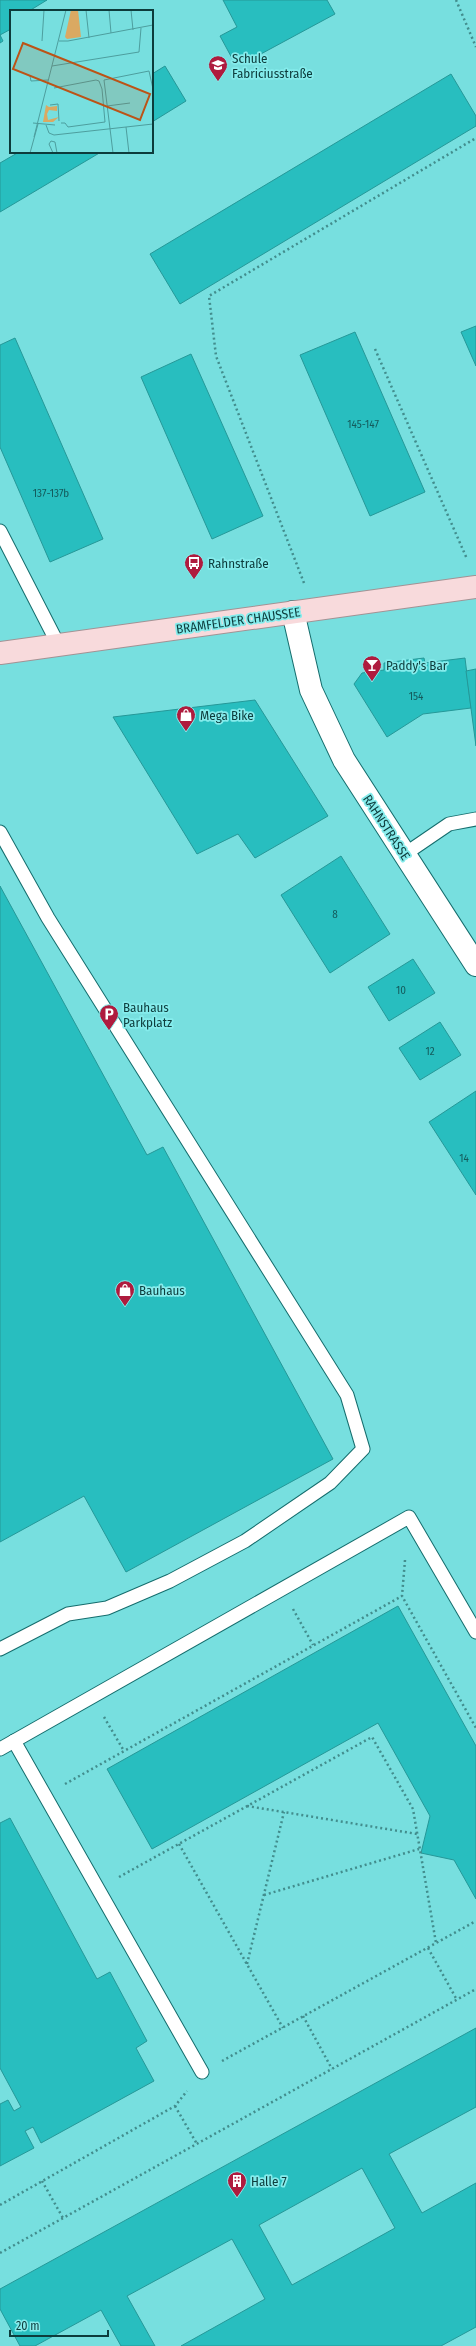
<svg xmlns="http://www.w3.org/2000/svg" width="476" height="2346" viewBox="0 0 476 2346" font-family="'Fira Sans Condensed',sans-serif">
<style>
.building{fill:#28bebf;stroke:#259898;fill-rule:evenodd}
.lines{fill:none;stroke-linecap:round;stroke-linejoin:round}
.service-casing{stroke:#156d6d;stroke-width:15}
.minor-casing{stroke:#156d6d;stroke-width:24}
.primary-casing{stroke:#a39294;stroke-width:24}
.path{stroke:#428d8d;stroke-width:2.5;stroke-dasharray:2 3;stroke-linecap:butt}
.service{stroke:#fff;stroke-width:13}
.minor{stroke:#fff;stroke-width:22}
.primary{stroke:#f8dadc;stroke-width:22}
.labels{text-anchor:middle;stroke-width:3.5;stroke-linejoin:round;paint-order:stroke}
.number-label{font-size:11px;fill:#145c5d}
.poi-label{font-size:13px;fill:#0d3c3c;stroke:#85ecec;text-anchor:start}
.street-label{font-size:13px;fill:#0d3c3c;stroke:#85ecec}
.inset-road{fill:none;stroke:#4d9e9e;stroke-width:1}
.view{fill:#bc5316;fill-opacity:0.15;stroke:#bc5316;stroke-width:2}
.inset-edge{fill:none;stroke:#0d3c3c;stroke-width:2}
</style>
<rect width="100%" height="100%" fill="#77dfdf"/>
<g class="building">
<polygon points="0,0 47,0 29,11 11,11 11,29 0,35 3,41 0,43"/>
<polygon points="223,0 327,0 335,14 246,62 242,55 233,60 220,36 237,27"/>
<polygon points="165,66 186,101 152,122 152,74"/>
<polygon points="451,74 476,116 476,126 180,304 150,254"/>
<polygon points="19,152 101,152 0,212 0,163"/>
<polygon points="476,326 476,366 461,332"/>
<polygon points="355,332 425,492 370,516 300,355"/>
<polygon points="15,338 103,539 50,562 0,447 0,345"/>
<polygon points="191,354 263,516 212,539 141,377"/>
<polygon points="424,658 425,663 465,658 471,708 423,714 387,737 354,684 362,673 384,670 384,663"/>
<polygon points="476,669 476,746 466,671"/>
<polygon points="255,700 328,816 255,858 238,834 197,854 113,717"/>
<polygon points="341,856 390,934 330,973 281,895"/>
<polygon points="0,886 147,1155 163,1147 333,1459 126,1572 84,1496 0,1542"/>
<polygon points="413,959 435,993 389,1021 368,987"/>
<polygon points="440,1022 461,1055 420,1080 399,1048"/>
<polygon points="476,1091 476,1195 429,1122"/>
<polygon points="398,1606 476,1746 476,1899 454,1860 421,1853 430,1816 378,1723 152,1849 107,1769"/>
<polygon points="10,1818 97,1979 110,1972 147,2041 136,2048 154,2081 41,2143 33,2127 25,2131 34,2148 0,2166 0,2104 8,2100 14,2111 21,2107 0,2068 0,1823"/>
<path d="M476,2028v79l-87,47 33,59 54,-30v144l-35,19h-260l84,-47 -33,-60 -105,57 28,50h-34l-20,-36 -66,36h-15l-20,-37v-20zM362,2168l33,60 -103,57 -33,-60z"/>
</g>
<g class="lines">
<defs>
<g id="service">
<polyline points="0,531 58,644"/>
<polyline points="0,832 48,918 347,1395 363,1449 330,1483 245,1541 170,1581 107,1608 68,1614 0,1649"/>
<polyline points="405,854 449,824 476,819"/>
<polyline points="14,1741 202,2072"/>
<polyline points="0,1749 409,1517 476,1632"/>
</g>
<polyline id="minor" points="293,612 311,690 344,760 476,965"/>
<polyline id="primary" points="0,653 476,587"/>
</defs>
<use href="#service" class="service-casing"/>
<use href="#minor" class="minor-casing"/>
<use href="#primary" class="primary-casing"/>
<g class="path">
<polyline points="456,0 476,47"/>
<polyline points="375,349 467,559"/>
<polyline points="304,583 216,356 209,296 476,138"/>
<polyline points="405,1560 402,1596 476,1728"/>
<polyline points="293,1609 313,1645"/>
<polyline points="104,1717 124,1751"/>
<polyline points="65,1784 402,1596"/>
<polyline points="247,1806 417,1834"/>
<polyline points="179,1844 283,2028"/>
<polyline points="119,1877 372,1737 413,1809 436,1943"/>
<polyline points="264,1895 419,1849"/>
<polyline points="428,1948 457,2000"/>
<polyline points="247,1964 284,1812"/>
<polyline points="303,2016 332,2069"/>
<polyline points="222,2061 476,1921"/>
<polyline points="175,2106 197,2144"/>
<polyline points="42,2181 63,2218"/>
<polyline points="0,2205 175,2106 187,2091"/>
<polyline points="0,2253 476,1989"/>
</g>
<use href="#service" class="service"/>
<use href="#minor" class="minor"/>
<use href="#primary" class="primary"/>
</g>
<defs>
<symbol id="school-pin" viewBox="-11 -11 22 30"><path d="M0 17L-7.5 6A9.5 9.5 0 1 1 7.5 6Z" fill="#af1b3e" stroke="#85ecec"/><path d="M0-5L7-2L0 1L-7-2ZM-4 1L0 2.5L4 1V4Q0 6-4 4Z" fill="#fff"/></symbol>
<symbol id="bus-pin" viewBox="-11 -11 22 30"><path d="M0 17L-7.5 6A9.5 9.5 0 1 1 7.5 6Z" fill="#af1b3e" stroke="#85ecec"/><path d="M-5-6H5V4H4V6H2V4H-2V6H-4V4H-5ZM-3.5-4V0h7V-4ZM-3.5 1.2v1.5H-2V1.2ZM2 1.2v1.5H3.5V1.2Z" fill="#fff"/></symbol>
<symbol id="bar-pin" viewBox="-11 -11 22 30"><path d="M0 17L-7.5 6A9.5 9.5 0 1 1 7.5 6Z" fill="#af1b3e" stroke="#85ecec"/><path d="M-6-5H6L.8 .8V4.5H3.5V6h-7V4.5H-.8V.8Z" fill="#fff"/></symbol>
<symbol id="shop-pin" viewBox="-11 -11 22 30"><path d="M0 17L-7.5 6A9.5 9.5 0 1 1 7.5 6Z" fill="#af1b3e" stroke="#85ecec"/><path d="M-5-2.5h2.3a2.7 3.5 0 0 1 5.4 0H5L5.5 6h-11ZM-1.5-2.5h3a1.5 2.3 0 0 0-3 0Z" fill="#fff"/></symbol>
<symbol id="parking-pin" viewBox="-11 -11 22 30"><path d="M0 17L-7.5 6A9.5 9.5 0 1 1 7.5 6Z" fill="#af1b3e" stroke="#85ecec"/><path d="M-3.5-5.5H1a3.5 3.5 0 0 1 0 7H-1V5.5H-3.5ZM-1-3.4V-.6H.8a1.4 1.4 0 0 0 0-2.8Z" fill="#fff"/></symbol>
<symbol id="building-pin" viewBox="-11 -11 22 30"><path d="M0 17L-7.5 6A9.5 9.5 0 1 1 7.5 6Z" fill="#af1b3e" stroke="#85ecec"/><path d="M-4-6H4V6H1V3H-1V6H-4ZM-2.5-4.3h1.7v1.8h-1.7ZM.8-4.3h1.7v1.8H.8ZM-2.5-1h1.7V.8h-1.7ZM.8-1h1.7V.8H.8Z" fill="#fff"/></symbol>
</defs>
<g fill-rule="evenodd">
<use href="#school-pin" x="207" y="54" width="22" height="30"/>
<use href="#bus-pin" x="183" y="552" width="22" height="30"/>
<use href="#bar-pin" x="361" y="654" width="22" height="30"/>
<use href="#shop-pin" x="175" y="704" width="22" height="30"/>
<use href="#parking-pin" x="98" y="1003" width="22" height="30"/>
<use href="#shop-pin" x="114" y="1279" width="22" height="30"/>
<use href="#building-pin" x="226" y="2170" width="22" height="30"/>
</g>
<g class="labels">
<g class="number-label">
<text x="363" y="428">145-147</text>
<text x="51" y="497">137-137b</text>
<text x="416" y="700">154</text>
<text x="335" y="918">8</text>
<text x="401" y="994">10</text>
<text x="430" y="1055">12</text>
<text x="464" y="1162">14</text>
</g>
<g class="poi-label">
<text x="232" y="63">Schule<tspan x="232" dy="15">Fabriciusstraße</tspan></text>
<text x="208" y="568">Rahnstraße</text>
<text x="386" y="670">Paddy's Bar</text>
<text x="200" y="720">Mega Bike</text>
<text x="123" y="1012">Bauhaus<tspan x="123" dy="15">Parkplatz</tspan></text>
<text x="139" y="1295">Bauhaus</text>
<text x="251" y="2186">Halle 7</text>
</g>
<g class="street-label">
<text transform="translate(238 620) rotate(-8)" y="5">BRAMFELDER CHAUSSEE</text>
<text transform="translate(387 827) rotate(57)" y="5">RAHNSTRASSE</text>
</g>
</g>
<g transform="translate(10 10)">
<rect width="143" height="143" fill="#77dfdf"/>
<path d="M61,0h7l3,27 -14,2 -2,-2zM36,95l3,2 8,-1v5l-8,-1 -2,4 1,6 11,-3 -6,5h-10z" fill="#daa962"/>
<path class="inset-road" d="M76,0l3,28M99,0l2,23M121,0l2,20M32,31l2,-31M49,31h9l85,-16M42,56l87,-14 2,-24M20,66l1,5 17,-1M44,78l42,-8 3,1 3,8 3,33 -37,5 -3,-4h-4M40,95l8,-1 1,17M97,96l23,-3M23,113l22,2M36,115l3,8 5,2 99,-11M116,117l3,26M24,127l32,-127M20,143l8,-29M43,143l-4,-9 2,-3 4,1 2,11M103,143l-9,-73 45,-9 4,18"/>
<path class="view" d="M13,33l127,51 -10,26 -127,-51z"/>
<rect width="143" height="143" class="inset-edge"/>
</g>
<path d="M10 2330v6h98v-6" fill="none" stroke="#0d3c3c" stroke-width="2"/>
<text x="16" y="2330" font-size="12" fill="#0d3c3c" stroke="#85ecec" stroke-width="3" paint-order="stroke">20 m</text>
</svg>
